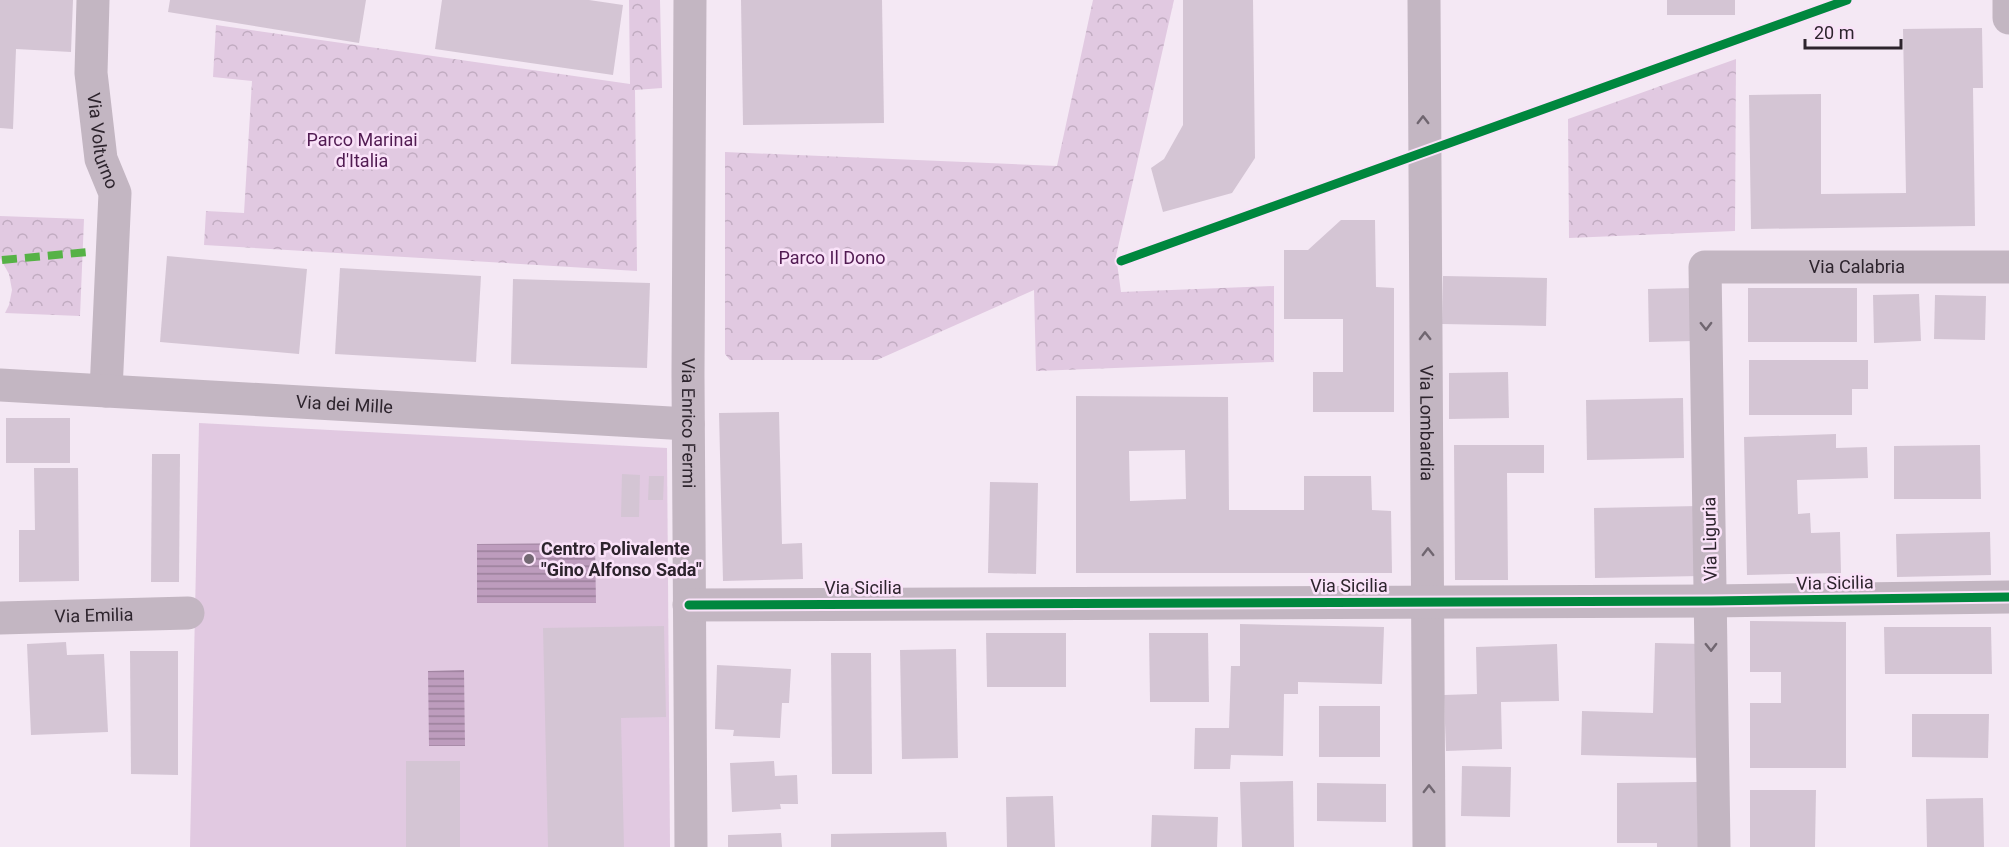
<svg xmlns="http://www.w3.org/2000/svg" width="2009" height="847" viewBox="0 0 2009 847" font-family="Roboto,sans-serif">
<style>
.grass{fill:#e1c9e1}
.park{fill:url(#park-crowns)}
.water{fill:url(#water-rules)}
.building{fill:#d4c5d4;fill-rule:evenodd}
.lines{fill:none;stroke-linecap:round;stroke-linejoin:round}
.street{stroke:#c3b6c2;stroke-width:33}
.quiet{stroke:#56b246;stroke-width:8;stroke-dasharray:15 8;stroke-linecap:butt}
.cycleway-casing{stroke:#fae2f9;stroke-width:13}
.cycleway{stroke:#00873e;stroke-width:9}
.oneway{stroke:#706670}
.poi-dot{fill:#736973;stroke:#fae2f9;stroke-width:2}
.labels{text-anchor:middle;stroke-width:5;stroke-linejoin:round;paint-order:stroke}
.park-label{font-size:18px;fill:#511b52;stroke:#fae2f9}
.street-label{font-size:18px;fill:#2d242d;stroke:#fae2f9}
.poi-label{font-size:18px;font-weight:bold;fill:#2d242d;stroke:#fae2f9;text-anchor:start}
</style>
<defs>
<pattern id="park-crowns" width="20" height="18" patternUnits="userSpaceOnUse" patternTransform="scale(1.5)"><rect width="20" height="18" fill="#e1c9e1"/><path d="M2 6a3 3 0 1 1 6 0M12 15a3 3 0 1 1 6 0" fill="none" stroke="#c1acc1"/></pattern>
<pattern id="water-rules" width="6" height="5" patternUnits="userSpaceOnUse" patternTransform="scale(1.5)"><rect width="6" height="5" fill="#bd9cbd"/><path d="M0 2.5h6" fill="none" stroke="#9a7f9a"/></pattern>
</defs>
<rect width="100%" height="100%" fill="#f4e8f4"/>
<polygon class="grass" points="199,423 667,448 670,847 190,847"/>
<g class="park">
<polygon points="629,0 660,0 662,88 635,90 637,271 204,245 206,211 244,213 252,81 213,77 216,25 630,84"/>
<polygon points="1093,0 1174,0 1116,256 1121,292 1274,286 1274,362 1036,371 1034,290 877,360 730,360 725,354 725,152 1057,166"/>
<polygon points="1736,59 1735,231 1569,238 1568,119"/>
<polygon points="0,216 84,219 80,316 5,313 9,305 12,290 9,274 0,258"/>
</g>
<g class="water">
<polygon points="595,543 596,603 477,603 477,544"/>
<polygon points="464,670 465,746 429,746 428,671"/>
</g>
<g class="building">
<polygon points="0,0 73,0 71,52 16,49 13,129 0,128"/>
<polygon points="170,0 366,0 359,43 168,12"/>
<polygon points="442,0 589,0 623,5 613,75 435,49"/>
<polygon points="741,0 882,0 884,123 743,125"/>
<polygon points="1183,0 1253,0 1255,158 1232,193 1163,212 1151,168 1164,159 1183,125"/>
<rect x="1667" y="0" width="68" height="15"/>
<polygon points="1982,28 1983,88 1973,88 1975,226 1751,229 1749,95 1821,94 1821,194 1906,193 1903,29"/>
<polygon points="1341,220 1375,220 1376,287 1394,288 1394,412 1313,412 1313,372 1343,372 1343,319 1284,319 1284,250 1308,250"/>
<polygon points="167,256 307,269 299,354 160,342"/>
<polygon points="340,268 481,276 476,362 335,354"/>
<polygon points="1443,276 1547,278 1546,326 1442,324"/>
<polygon points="513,279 650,283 647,368 511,364"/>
<polygon points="1693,288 1694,341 1649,342 1648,289"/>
<rect x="1748" y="288" width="109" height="54"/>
<polygon points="1919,294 1921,341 1874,343 1873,295"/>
<polygon points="1935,295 1986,296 1985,340 1934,339"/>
<polygon points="1749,360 1868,360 1868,389 1852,389 1852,415 1749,415"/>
<polygon points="1508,372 1509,418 1449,419 1449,373"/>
<path d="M1076,396l152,1 1,113h75v-34h67l1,34 19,1 1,62h-316zM1185,450l1,49 -56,2 -1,-50z"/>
<polygon points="1683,398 1684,458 1587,460 1586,400"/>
<polygon points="779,412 782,544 802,543 803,579 723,581 719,413"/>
<rect x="6" y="418" width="64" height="45"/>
<polygon points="1836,434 1836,448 1867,447 1868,478 1797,480 1798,514 1810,513 1811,533 1840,532 1841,573 1747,575 1744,437"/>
<polygon points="1454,445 1544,445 1544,473 1507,473 1508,580 1455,580"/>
<polygon points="1980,445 1981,499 1894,499 1894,446"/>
<polygon points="152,454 180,454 179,582 151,582"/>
<polygon points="34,468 78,468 79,581 19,582 19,530 35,530"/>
<polygon points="622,474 640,475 639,517 621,517"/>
<polygon points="649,476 664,476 663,500 648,500"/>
<polygon points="990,482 1038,483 1036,574 988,573"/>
<polygon points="1699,506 1700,576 1595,578 1594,508"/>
<polygon points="1990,532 1991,575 1897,577 1896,534"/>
<polygon points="1750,621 1846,622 1846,768 1750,768 1750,703 1781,703 1781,672 1750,672"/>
<polygon points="1240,624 1384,627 1382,684 1298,682 1298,694 1284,694 1283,756 1231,755 1230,769 1194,769 1195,728 1229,728 1231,666 1240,666"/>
<polygon points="664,626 666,717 621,718 624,847 548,847 543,628"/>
<polygon points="1884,627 1991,627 1992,674 1885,674"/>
<polygon points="986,633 1066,633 1066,687 987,687"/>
<polygon points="1149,633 1208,633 1209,702 1150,702"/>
<polygon points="66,642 67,655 104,654 108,732 31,735 27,644"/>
<polygon points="1655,643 1703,644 1701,758 1581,755 1582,711 1653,713"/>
<polygon points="1557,644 1559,701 1501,702 1502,749 1446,751 1444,695 1477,694 1476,647"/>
<polygon points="956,649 958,758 902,759 900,650"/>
<polygon points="130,651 178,651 178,775 131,774"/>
<polygon points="831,653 871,653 872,774 832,774"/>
<polygon points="717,665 791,669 789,703 782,703 780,738 733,736 734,730 715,729"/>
<rect x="1319" y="706" width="61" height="51"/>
<polygon points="1912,714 1989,714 1988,758 1912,757"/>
<rect x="406" y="761" width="54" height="86"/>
<polygon points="774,761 775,776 797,775 798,804 780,804 781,809 732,812 730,763"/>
<polygon points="1462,766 1511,767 1510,817 1461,816"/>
<polygon points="1293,781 1294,847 1242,847 1240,782"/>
<polygon points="1697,782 1698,847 1657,847 1657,843 1617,843 1617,783"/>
<polygon points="1317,783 1386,784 1386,822 1317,821"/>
<polygon points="1750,790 1816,790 1815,847 1750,847"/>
<polygon points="1053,796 1055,847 1007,847 1006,797"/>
<polygon points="1983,798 1984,847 1927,847 1926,799"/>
<polygon points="1152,815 1218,817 1217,847 1151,847"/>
<polygon points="946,832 947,847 831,847 831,834"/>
<polygon points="781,833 782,847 728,847 728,835"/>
</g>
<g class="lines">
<g class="street">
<path id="s1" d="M93,0l-2,73 10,86 14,34 -9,198"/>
<path id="s2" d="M690,0l-2,375 3,472"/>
<path id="s3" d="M1424,0l5,847"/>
<polyline points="2009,0 2009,18"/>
<path id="s4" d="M0,385l688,39"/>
<polyline points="689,605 1711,601 2009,597"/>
<path id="s5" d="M0,618l188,-5"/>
<path id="s6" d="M1714,847l-9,-580h304"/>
</g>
<polyline class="quiet" points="2,260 88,252"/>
<defs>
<g id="cycleway">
<polyline points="1121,261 1847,0"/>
<polyline points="689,605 1711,601 2009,597"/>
</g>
</defs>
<use href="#cycleway" class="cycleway-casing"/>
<use href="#cycleway" class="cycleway"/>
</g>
<defs><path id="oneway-chevron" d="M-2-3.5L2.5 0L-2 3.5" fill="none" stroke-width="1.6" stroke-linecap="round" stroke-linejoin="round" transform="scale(1.5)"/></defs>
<g class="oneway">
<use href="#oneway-chevron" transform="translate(1423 120) rotate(-90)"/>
<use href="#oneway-chevron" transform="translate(1706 326) rotate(89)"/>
<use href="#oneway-chevron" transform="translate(1425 336) rotate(-91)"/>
<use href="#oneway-chevron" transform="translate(1428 552) rotate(-91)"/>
<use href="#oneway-chevron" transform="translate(1711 647) rotate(89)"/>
<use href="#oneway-chevron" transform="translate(1429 789) rotate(-90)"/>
</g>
<circle class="poi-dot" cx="529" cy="559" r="6"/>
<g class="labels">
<g class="park-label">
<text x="362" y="146">Parco Marinai<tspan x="362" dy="21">d'Italia</tspan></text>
<text x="832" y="264">Parco Il Dono</text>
</g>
<g class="street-label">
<text dy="6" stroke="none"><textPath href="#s1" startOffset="142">Via Volturno</textPath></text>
<text dy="6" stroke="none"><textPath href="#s6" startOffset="732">Via Calabria</textPath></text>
<text dy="6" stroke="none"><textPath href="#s4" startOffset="345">Via dei Mille</textPath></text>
<text dy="6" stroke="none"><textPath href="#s3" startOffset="423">Via Lombardia</textPath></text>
<text dy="6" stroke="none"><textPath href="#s2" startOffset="423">Via Enrico Fermi</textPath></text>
<text transform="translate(1710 539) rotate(-91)" y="6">Via Liguria</text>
<text transform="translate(1835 583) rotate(-1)" y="6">Via Sicilia</text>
<text x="1349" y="592">Via Sicilia</text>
<text x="863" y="594">Via Sicilia</text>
<text dy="6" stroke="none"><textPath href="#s5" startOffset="94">Via Emilia</textPath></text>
</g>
<g class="poi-label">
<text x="541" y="555">Centro Polivalente<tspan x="541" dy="21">"Gino Alfonso Sada"</tspan></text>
</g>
</g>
<path d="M1805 39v9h96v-9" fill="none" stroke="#2d242d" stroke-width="3"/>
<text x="1814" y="39" font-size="18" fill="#2d242d" stroke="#fae2f9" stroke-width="4.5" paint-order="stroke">20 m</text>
</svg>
